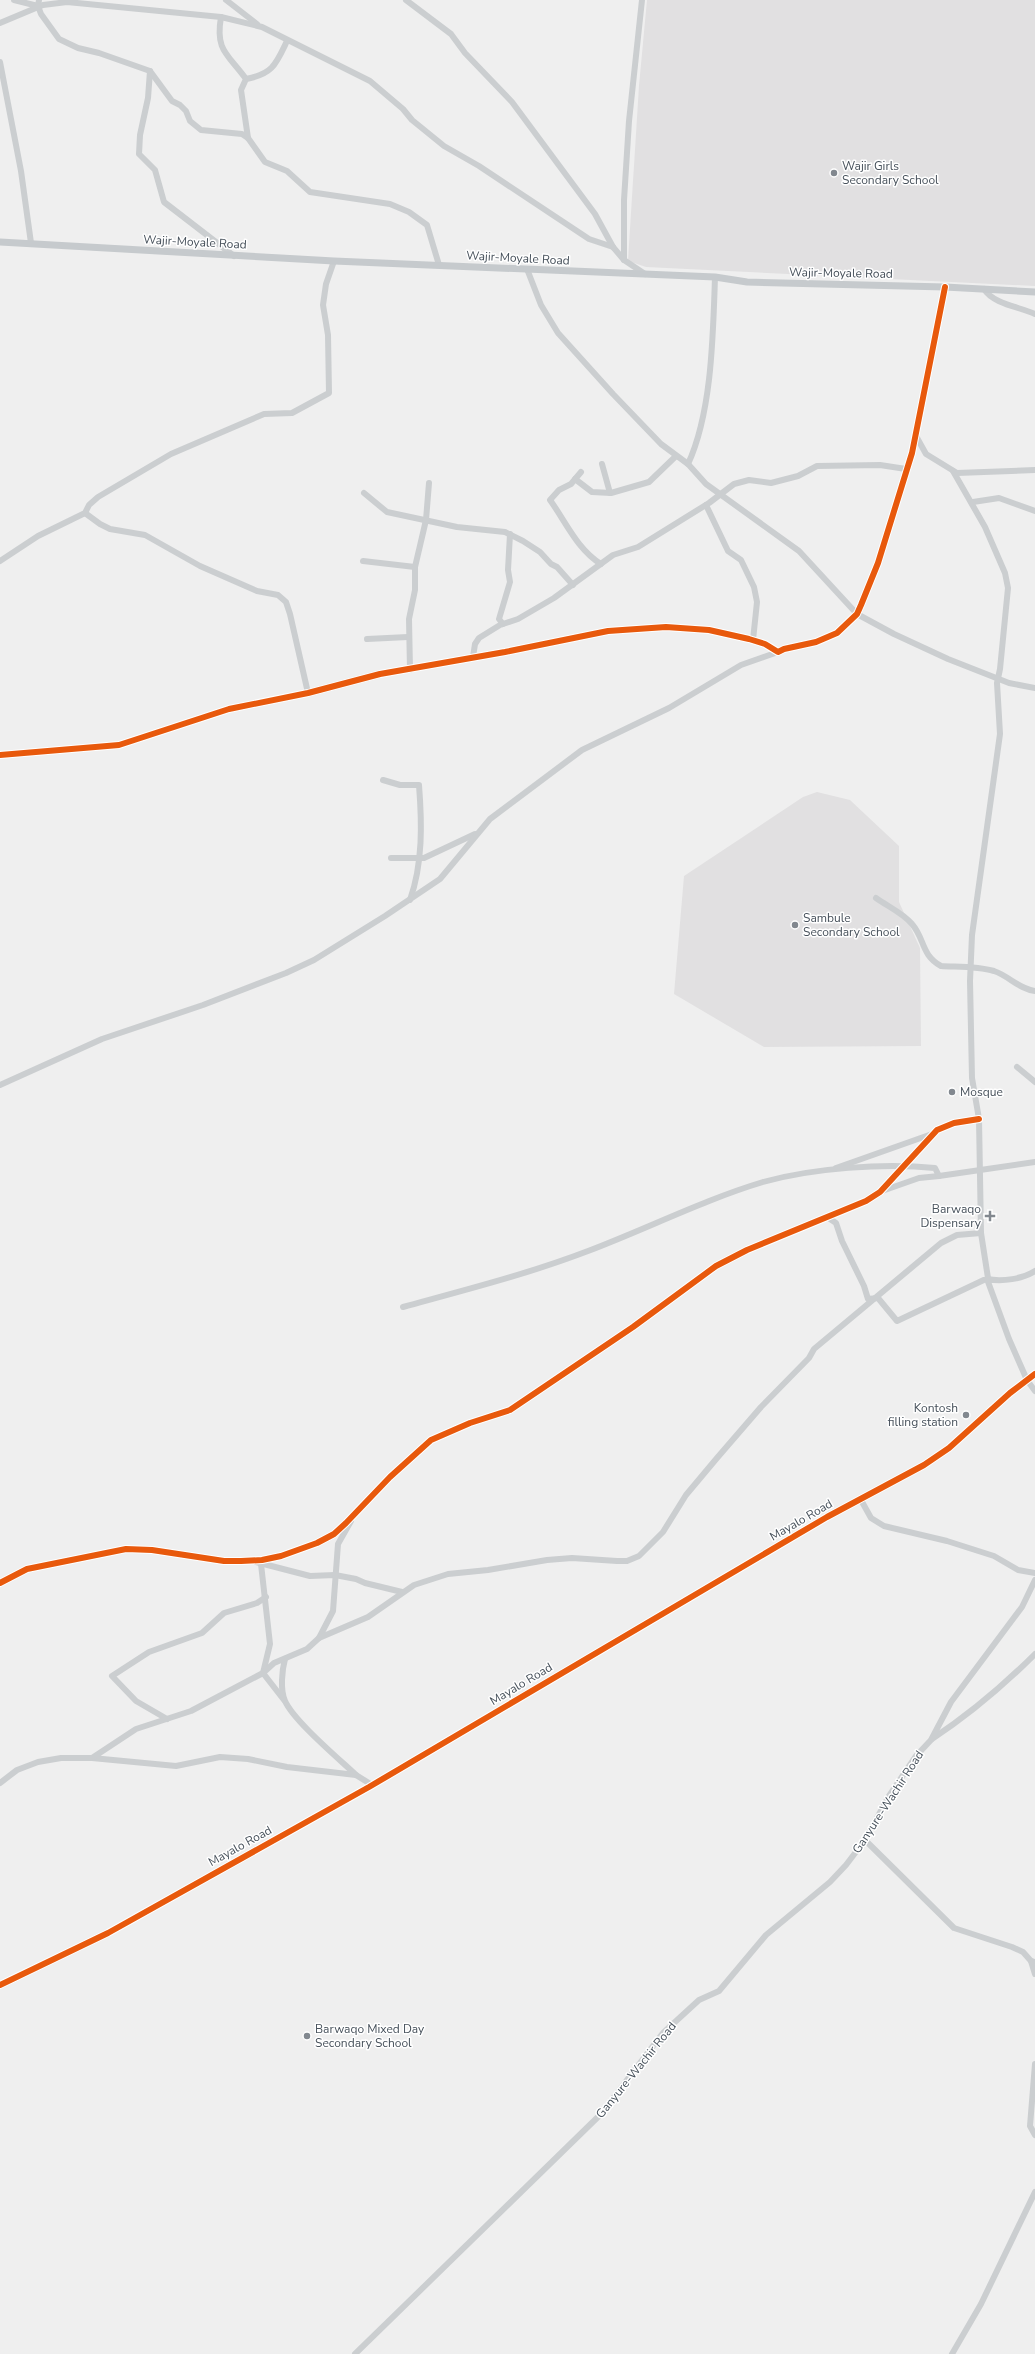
<svg xmlns="http://www.w3.org/2000/svg" width="1035" height="2354" viewBox="0 0 1035 2354" font-family="'Nunito Sans',sans-serif">
<style>
.education{fill:#e1e0e1}
.lines{fill:none;stroke-linecap:round;stroke-linejoin:round}
.minor{stroke:#cbced0;stroke-width:6}
.major{stroke:#c6cacd;stroke-width:7}
.cycleway-casing{stroke:#fff;stroke-width:8}
.cycleway{stroke:#e8590c;stroke-width:6}
.poi-dot{fill:#82888f;stroke:#fff;stroke-width:1.5}
.labels{text-anchor:middle;stroke-width:3;stroke-linejoin:round;paint-order:stroke}
.poi-label{font-size:12px;fill:#47515b;stroke:#fff;text-anchor:start}
.street-label{font-size:12px;fill:#47515b;stroke:#fff}
</style>
<rect width="100%" height="100%" fill="#efefef"/>
<g class="education">
<polygon points="647,0 1035,0 1035,286 646,267 628,261 639,86"/>
<polygon points="817,792 850,800 899,846 899,902 920,948 921,1046 764,1047 674,994 684,876 803,797"/>
</g>
<g class="lines">
<g class="minor">
<polyline points="14,0 38,6"/>
<polyline points="39,0 38,6 41,14 59,39 78,48 99,53 150,71 172,101 180,105 186,111 190,121 201,130 242,134 248,138 265,162 287,171 310,192 390,204 409,212 427,225 439,265"/>
<polyline points="226,0 257,24"/>
<polyline points="406,0 451,34 465,53 512,102 595,214 613,247"/>
<path d="M221,17c-6,34 7,37 25,62l-5,11 7,48"/>
<polyline points="0,23 43,5 67,2 221,17 262,27 370,81 403,109 412,120 444,146 479,166 589,239 613,247 624,260 645,274"/>
<polyline points="0,62 21,171 31,243"/>
<polyline points="150,71 148,98 140,135 139,154 155,170 164,202 234,256"/>
<path d="M246,79c27,-5 30,-15 41,-38"/>
<polyline points="624,260 624,200 629,121 642,0"/>
<polyline points="527,269 541,305 558,333 613,394 661,444 688,464 706,484 799,551 857,614 894,634 948,659 1009,683 1035,688"/>
<path d="M984,289c9,15 36,18 51,25"/>
<polyline points="916,436 926,454 957,473 1035,470"/>
<polyline points="602,464 610,493"/>
<path d="M688,464c24,-52 25,-129 27,-187"/>
<path d="M581,472l-10,12 -12,6 -9,10c16,22 27,49 51,64"/>
<polyline points="575,479 592,492 611,493 649,482 676,456"/>
<polyline points="364,493 387,512 457,527 505,532 523,541 540,552 551,564 557,567 573,585"/>
<polyline points="973,502 999,498 1035,511"/>
<polyline points="706,505 728,551 741,560 754,587 757,602 753,640"/>
<polyline points="85,513 100,524 110,529 145,535 200,566 257,591 278,595 286,602 290,614 308,693"/>
<polyline points="0,561 38,536 85,513 89,505 98,497 171,454 264,414 292,413 329,393 328,335 323,305 326,284 334,261"/>
<polyline points="363,561 415,567"/>
<polyline points="503,624 499,619 510,582 508,570 510,534"/>
<polyline points="367,639 408,637"/>
<polyline points="473,657 475,644 479,638 500,625 518,619 554,598 613,555 638,547 709,503 734,484 749,480 771,483 798,476 817,466 880,465 906,469"/>
<polyline points="410,670 409,619 415,590 415,567 426,520 429,483"/>
<polyline points="0,755 119,745 229,709 308,693 380,674 505,652 608,631 666,627 709,630 749,639 765,644 778,652 784,649 816,642 837,633 857,614 861,605 878,563 912,453 945,287"/>
<path d="M383,780l17,5h19c3,38 4,78 -9,115"/>
<polyline points="391,858 424,858 475,834"/>
<path d="M876,898c11,8 27,15 36,26 13,15 9,31 29,42 17,1 36,0 53,5 15,5 25,18 41,20"/>
<polyline points="1017,1067 1035,1082"/>
<polyline points="0,1085 102,1039 203,1005 286,973 314,960 385,916 440,879 490,819 582,750 669,708 741,665 778,652"/>
<polyline points="836,1168 932,1134"/>
<polyline points="882,1191 919,1178 939,1176"/>
<polyline points="827,1217 836,1223 842,1241 864,1286 868,1299 878,1298 897,1321 988,1278 981,1233 979,1119 972,1078 970,981 972,935 1000,734 997,683 1000,669 1008,588 1005,573 985,527 953,471"/>
<path d="M1035,1271c-12,8 -33,11 -48,8l22,60 18,41 8,11"/>
<path d="M403,1307c62,-17 125,-33 185,-56 58,-22 118,-52 175,-69 50,-14 120,-19 172,-14l4,8 96,-14"/>
<polyline points="861,1500 871,1518 884,1526 947,1541 994,1556 1018,1570 1035,1573"/>
<polyline points="256,1562 310,1576 335,1575 356,1579 365,1583 402,1592"/>
<polyline points="261,1564 270,1644 263,1673 284,1700"/>
<polyline points="0,1583 27,1569 126,1549 152,1550 224,1561 241,1561 262,1560 281,1556 317,1543 334,1534 346,1523 390,1477 431,1440 470,1423 510,1410 633,1327 716,1266 747,1250 866,1201 880,1192 937,1130 954,1123 979,1119"/>
<polyline points="319,1638 333,1611 338,1544 351,1521"/>
<path d="M285,1659c-3,11 -5,31 0,42 9,20 53,57 71,74"/>
<polyline points="167,1719 136,1701 112,1676 149,1652 202,1633 224,1613 257,1603 266,1597"/>
<path d="M932,1739c38,-25 71,-53 103,-85"/>
<polyline points="92,1758 176,1766 220,1757 248,1759 287,1767 356,1775 372,1785"/>
<polyline points="0,1783 17,1770 38,1762 61,1758 92,1758 136,1729 191,1711 263,1673 274,1663 307,1649 319,1638 368,1617 414,1585 448,1574 488,1570 547,1560 572,1558 617,1561 627,1561 639,1556 663,1532 686,1495 717,1458 761,1407 809,1358 814,1349 941,1243 957,1235 981,1233"/>
<polyline points="865,1840 954,1928 1012,1947 1023,1952 1031,1961 1035,1962"/>
<polyline points="1031,1961 1035,1974"/>
<polyline points="0,1985 108,1933 369,1787 827,1517 924,1465 949,1448 1010,1393 1035,1374"/>
<polyline points="1035,2064 1030,2126 1035,2135"/>
<polyline points="355,2354 601,2114 663,2033 699,2000 719,1991 766,1935 830,1882 846,1865 865,1840 889,1796 916,1756 931,1740 951,1702 1022,1607 1035,1580"/>
<polyline points="952,2354 981,2304 1035,2192"/>
</g>
<polyline class="major" points="0,242 334,261 715,277 747,282 945,287 1035,292"/>
<defs>
<g id="cycleway">
<polyline points="0,755 119,745 229,709 308,693 380,674 505,652 608,631 666,627 709,630 749,639 765,644 778,652 784,649 816,642 837,633 857,614 861,605 878,563 912,453 945,287"/>
<polyline points="0,1583 27,1569 126,1549 152,1550 224,1561 241,1561 262,1560 281,1556 317,1543 334,1534 346,1523 390,1477 431,1440 470,1423 510,1410 633,1327 716,1266 747,1250 866,1201 880,1192 937,1130 954,1123 979,1119"/>
<polyline points="0,1985 108,1933 369,1787 827,1517 924,1465 949,1448 1010,1393 1035,1374"/>
</g>
</defs>
<use href="#cycleway" class="cycleway-casing"/>
<use href="#cycleway" class="cycleway"/>
</g>
<g class="poi-dot">
<circle cx="834" cy="173" r="4"/>
<circle cx="795" cy="925" r="4"/>
<circle cx="952" cy="1092" r="4"/>
<path d="M988 1210h4v4h4v4h-4v4h-4v-4h-4v-4h4z"/>
<circle cx="966" cy="1415" r="4"/>
<circle cx="307" cy="2036" r="4"/>
</g>
<g class="labels">
<g class="poi-label">
<text x="842" y="170">Wajir Girls<tspan x="842" dy="14">Secondary School</tspan></text>
<text x="803" y="922">Sambule<tspan x="803" dy="14">Secondary School</tspan></text>
<text x="960" y="1096">Mosque</text>
<text x="981" y="1213" text-anchor="end">Barwaqo<tspan x="981" dy="14">Dispensary</tspan></text>
<text x="958" y="1412" text-anchor="end">Kontosh<tspan x="958" dy="14">filling station</tspan></text>
<text x="315" y="2033">Barwaqo Mixed Day<tspan x="315" dy="14">Secondary School</tspan></text>
</g>
<g class="street-label">
<text transform="translate(195 242) rotate(3)" y="4">Wajir-Moyale Road</text>
<text transform="translate(518 258) rotate(3)" y="4">Wajir-Moyale Road</text>
<text transform="translate(841 273) rotate(1)" y="4">Wajir-Moyale Road</text>
<text transform="translate(801 1520) rotate(-30)" y="4">Mayalo Road</text>
<text transform="translate(521 1684) rotate(-31)" y="4">Mayalo Road</text>
<text transform="translate(888 1802) rotate(-57)" y="4">Ganyure-Wachir Road</text>
<text transform="translate(240 1846) rotate(-29)" y="4">Mayalo Road</text>
<text transform="translate(636 2070) rotate(-51)" y="4">Ganyure-Wachir Road</text>
</g>
</g>
</svg>
